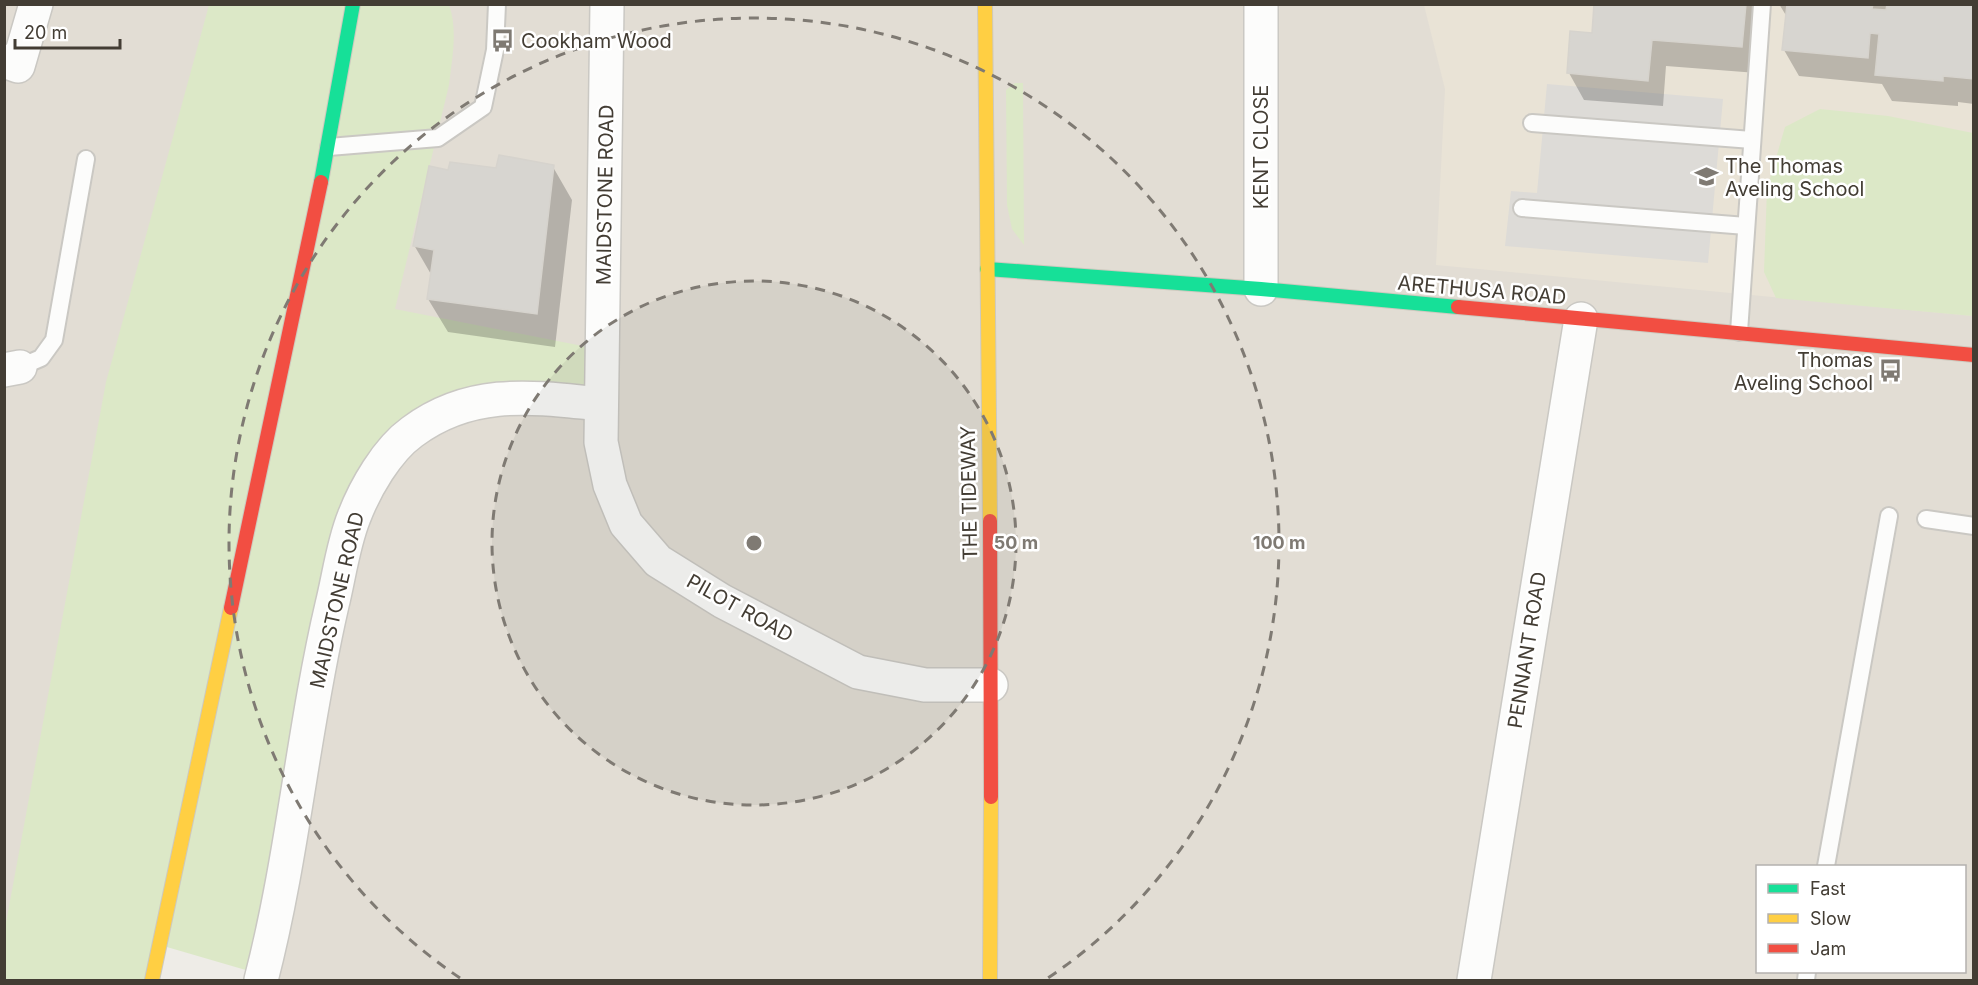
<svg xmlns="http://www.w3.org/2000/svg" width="1978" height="985" viewBox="0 0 1978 985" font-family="Inter,sans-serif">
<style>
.residential{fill:#e2ddd4;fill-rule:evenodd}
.education{fill:#e9e3d6}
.green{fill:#dce8c7}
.parking{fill:#dddbd7}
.shadow{fill:#0003}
.building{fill:#d7d5d0;stroke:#d6d3cd;stroke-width:1.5}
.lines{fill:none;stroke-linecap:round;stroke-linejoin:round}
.lane-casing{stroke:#cac8c3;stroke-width:20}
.street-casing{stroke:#cac8c3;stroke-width:36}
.fast-casing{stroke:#cdc9be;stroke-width:16}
.slow-casing{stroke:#cdc9be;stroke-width:16}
.jam-casing{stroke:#cdc9be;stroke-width:16}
.lane{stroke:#fcfcfb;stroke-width:16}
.street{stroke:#fcfcfb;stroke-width:33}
.fast{stroke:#16e098;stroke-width:14}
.slow{stroke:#ffcf43;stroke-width:14}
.jam{stroke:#f24e42;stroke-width:14}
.ring{fill:none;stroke:#7f7a73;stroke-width:3;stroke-dasharray:10 8}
.labels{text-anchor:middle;stroke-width:5;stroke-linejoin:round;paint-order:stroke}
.poi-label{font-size:20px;fill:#433d34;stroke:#fff;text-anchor:start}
.street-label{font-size:20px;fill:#433d34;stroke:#fff}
.centre{fill:#7f7a73;stroke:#fff;stroke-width:3}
.ring-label{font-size:18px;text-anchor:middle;font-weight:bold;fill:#7f7a73;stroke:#fff;stroke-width:5;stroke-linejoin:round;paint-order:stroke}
</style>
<rect width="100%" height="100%" fill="#eeece7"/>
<path class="residential" d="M5,5h1968v975h-1712l25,-110 -281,58zM1758,866h206v106h-206z"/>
<polygon class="education" points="1424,5 1973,5 1973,316 1436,265 1445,89"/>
<g class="green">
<path d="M209,5h240c9,24 3,54 0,80l-54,224 208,41 -3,54 -104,-7 -121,76 -112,502 -103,-30 -8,35h-147v-52l101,-546z"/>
<polygon points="1015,83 1023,83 1024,245 1012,229 1007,205 1006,90"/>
<polygon points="1820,109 1888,116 1973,133 1973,316 1776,298 1764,272 1767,189 1785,127"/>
</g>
<polygon class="parking" points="1547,84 1723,99 1708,263 1505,246 1511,191 1537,193"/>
<g class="shadow">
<polygon points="1596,4 1762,4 1757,73 1666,66 1663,106 1584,100 1569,73 1572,33 1593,35"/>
<polygon points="1779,4 1974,4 1974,104 1958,102 1958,106 1892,101 1882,84 1799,76 1784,50 1787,17"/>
<polygon points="553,167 572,200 555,347 448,332 428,299 432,276 414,245 449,172"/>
</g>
<g class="building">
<polygon points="1594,4 1746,4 1742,47 1652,40 1648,81 1567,73 1570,31 1592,33"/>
<polygon points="1787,4 1873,4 1872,9 1886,10 1887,4 1974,4 1974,79 1943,76 1943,81 1875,75 1879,34 1870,33 1868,58 1782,50"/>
<polygon points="499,155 554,165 537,314 427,299 434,250 413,246 429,166 448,170 450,162 496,168"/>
</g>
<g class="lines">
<defs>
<g id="lane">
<polyline points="1532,123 1752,140"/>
<polyline points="329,147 438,138 483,107 495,50 497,4"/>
<polyline points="1522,208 1746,226"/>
<polyline points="1739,332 1762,4"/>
<polyline points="20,367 41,358 54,340 86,159"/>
<polyline points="1926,519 1974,526"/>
<polyline points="1826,866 1889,516"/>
<polyline points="1806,980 1807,972"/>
</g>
<g id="street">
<polyline points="607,4 601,442 610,485 626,524 658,561 722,601 858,672 925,685 991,685"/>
<polyline points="1261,4 1261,289"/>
<polyline points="4,61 18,66 36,4"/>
<polyline points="4,370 20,367"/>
<path d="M261,980c32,-123 42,-251 71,-375 7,-28 11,-61 22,-88 11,-29 33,-67 58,-85 59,-44 120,-35 188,-28"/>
<polyline points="1474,980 1581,319"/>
</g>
<g id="fast">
<polyline points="321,182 353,4"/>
<polyline points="987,269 1261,289 1458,307"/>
</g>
<g id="slow">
<polyline points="985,4 990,521"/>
<polyline points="152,980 231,608"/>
<polyline points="990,980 991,797"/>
</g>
<g id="jam">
<polyline points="1458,307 1974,355"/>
<polyline points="990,521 991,797"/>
<polyline points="231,608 321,182"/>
</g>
</defs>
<use href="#lane" class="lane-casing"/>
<use href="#street" class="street-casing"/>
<use href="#fast" class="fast-casing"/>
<use href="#slow" class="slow-casing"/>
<use href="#jam" class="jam-casing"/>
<use href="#lane" class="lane"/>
<use href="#street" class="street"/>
<use href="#fast" class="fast"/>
<use href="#slow" class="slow"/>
<use href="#jam" class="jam"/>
</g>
<circle cx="754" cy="543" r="262" fill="#7f7a73" fill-opacity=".12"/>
<g class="ring">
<circle cx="754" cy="543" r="262"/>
<path d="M460 978A525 525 0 1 1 1048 978"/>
</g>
<defs>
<symbol id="bus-bare" viewBox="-9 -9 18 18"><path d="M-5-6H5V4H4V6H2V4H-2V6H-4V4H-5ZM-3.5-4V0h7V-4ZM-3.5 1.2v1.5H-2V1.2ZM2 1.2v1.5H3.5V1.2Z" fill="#7f7a73" stroke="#fff" stroke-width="2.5" paint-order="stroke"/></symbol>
<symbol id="school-bare" viewBox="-9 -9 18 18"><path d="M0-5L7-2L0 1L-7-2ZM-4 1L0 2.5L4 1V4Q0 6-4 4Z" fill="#7f7a73" stroke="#fff" stroke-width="2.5" paint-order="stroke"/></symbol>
</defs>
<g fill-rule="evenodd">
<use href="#bus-bare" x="486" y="24" width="33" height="33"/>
<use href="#school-bare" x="1690" y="160" width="33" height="33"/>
<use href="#bus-bare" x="1874" y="354" width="33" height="33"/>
</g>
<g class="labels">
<g class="poi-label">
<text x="521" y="48">Cookham Wood</text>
<text x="1725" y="173">The Thomas<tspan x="1725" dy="23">Aveling School</tspan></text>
<text x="1873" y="367" text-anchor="end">Thomas<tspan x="1873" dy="23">Aveling School</tspan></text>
</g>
<g class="street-label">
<text transform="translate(1261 147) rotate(-90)" y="7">KENT CLOSE</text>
<text transform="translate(605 195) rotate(-89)" y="7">MAIDSTONE ROAD</text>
<text transform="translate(1482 290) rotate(5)" y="7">ARETHUSA ROAD</text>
<text transform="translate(969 493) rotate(-91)" y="7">THE TIDEWAY</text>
<text transform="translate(337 600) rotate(-77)" y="7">MAIDSTONE ROAD</text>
<text transform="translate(740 608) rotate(29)" y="7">PILOT ROAD</text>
<text transform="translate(1527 650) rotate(-81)" y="7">PENNANT ROAD</text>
</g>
</g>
<circle cx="754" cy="543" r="9" class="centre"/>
<g class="ring-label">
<text x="1016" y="549">50 m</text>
<text x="1279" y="549">100 m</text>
</g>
<rect width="1978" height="985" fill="none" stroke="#433d34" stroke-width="12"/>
<rect x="1756" y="865" width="210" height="108" fill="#ffffff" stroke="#b4b1ae" stroke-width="1.5"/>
<rect x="1768" y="884" width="30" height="9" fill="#16e098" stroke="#b4b1ae" stroke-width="1.5"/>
<text x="1810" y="895" font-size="18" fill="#433d34">Fast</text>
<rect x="1768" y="914" width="30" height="9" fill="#ffcf43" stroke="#b4b1ae" stroke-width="1.5"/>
<text x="1810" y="925" font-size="18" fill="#433d34">Slow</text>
<rect x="1768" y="944" width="30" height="9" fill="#f24e42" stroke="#b4b1ae" stroke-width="1.5"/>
<text x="1810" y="955" font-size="18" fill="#433d34">Jam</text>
<path d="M15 39v9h105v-9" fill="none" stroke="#433d34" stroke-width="3"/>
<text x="24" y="39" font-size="18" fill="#433d34" stroke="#ffffff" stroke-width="4.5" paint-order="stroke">20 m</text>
</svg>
